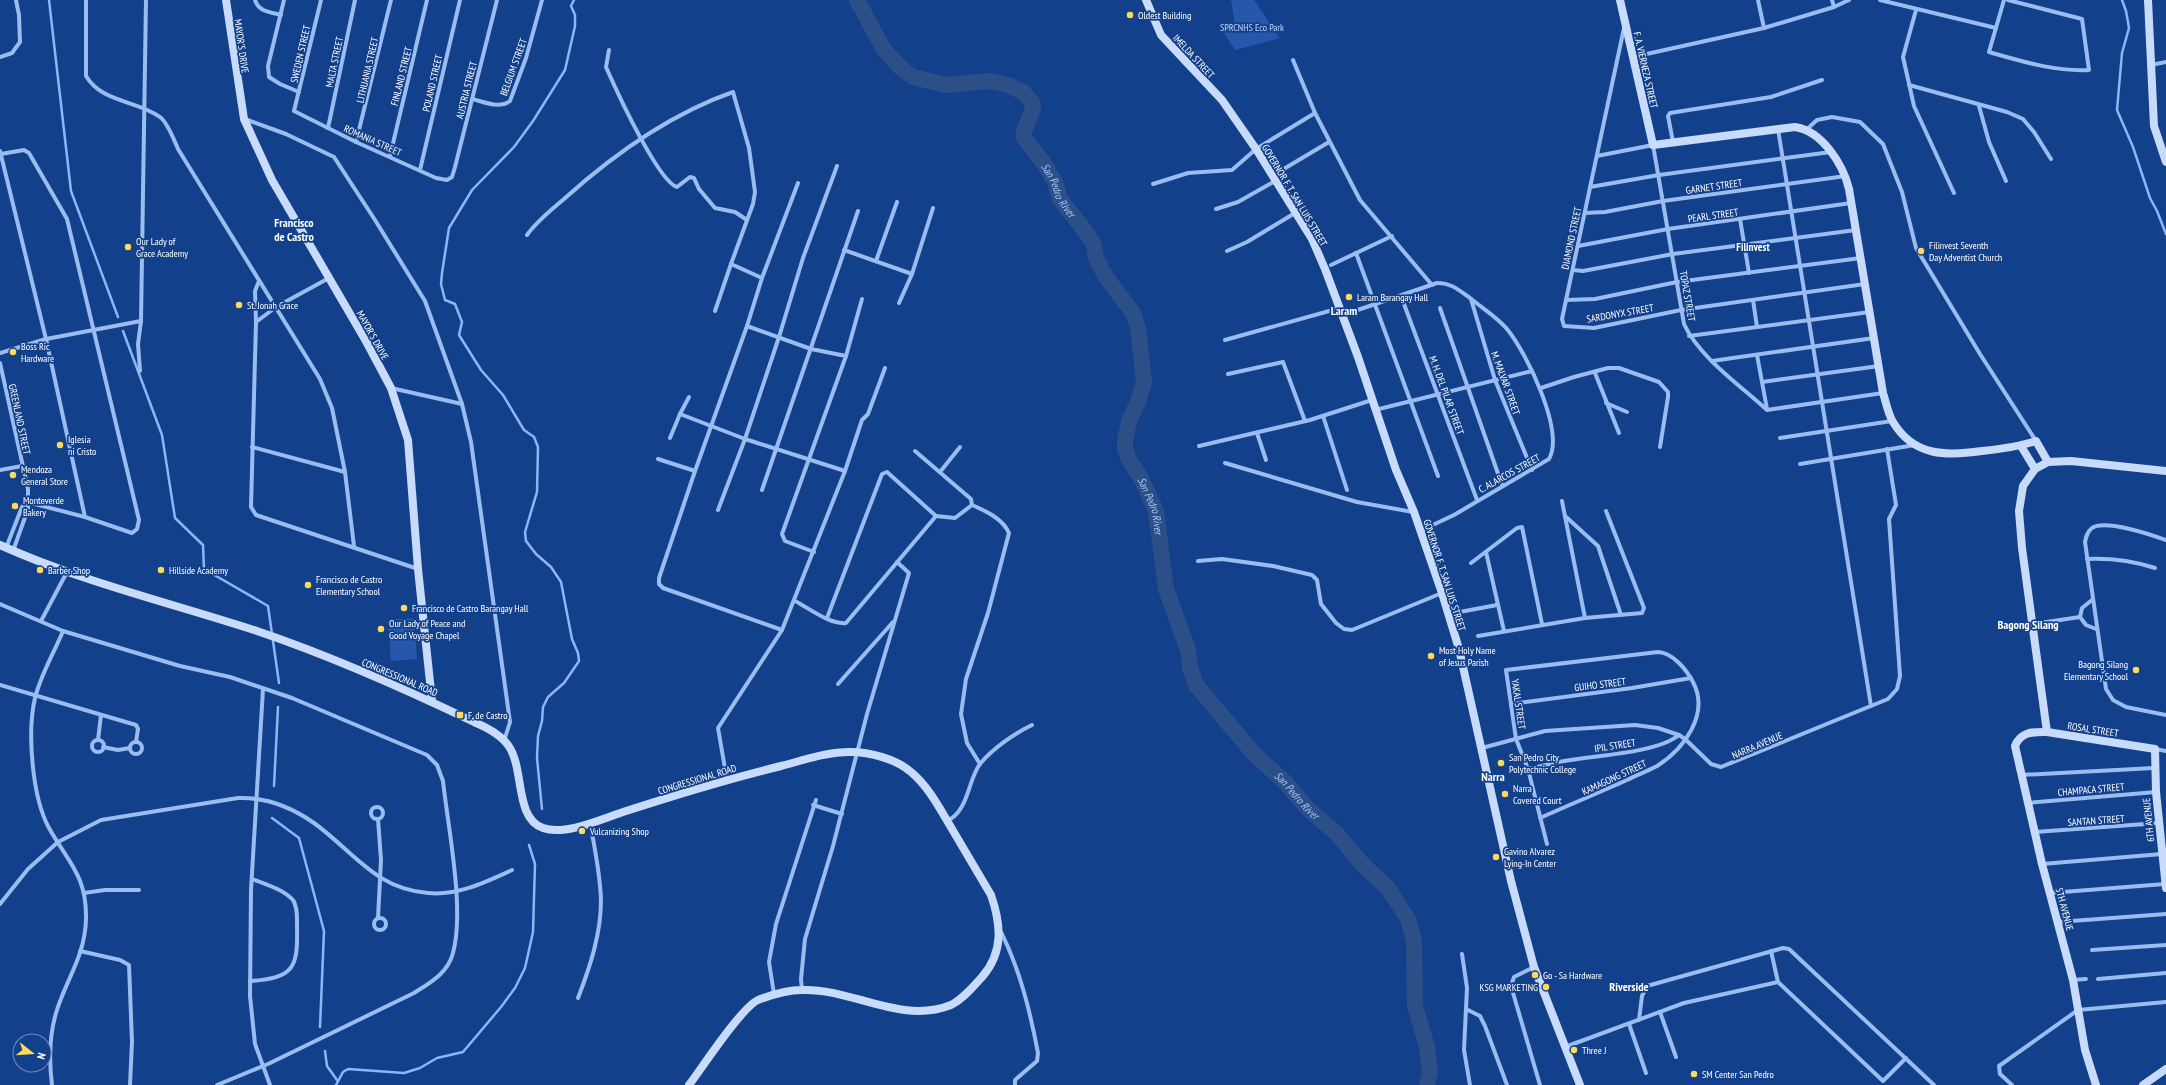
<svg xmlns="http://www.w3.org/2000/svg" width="2166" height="1085" viewBox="0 0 2166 1085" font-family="'PT Sans Narrow',sans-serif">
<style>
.green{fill:#2558aa}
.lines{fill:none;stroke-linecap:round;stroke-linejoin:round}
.stream{stroke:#8cb6f4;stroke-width:2.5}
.river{stroke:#2d4f87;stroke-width:16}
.street{stroke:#9abcf0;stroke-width:4}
.secondary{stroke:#c8dbfb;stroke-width:8}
.poi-dot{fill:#ffd95a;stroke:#13408b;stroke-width:1.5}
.labels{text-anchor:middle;stroke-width:3.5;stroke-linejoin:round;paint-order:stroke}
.poi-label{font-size:10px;fill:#fff;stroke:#13408b;text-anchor:start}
.park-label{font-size:10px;fill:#c1d8fc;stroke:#13408b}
.street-label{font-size:10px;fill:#fff;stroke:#13408b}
.water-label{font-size:11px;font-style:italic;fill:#a6c6f8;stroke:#13408b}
.neighbourhood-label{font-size:11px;font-weight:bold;fill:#fff;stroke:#13408b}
.quarter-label{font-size:12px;font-weight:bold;fill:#fff;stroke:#13408b}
</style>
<rect width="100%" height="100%" fill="#13408b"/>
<g class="green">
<polygon points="1231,0 1254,0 1280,38 1235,50 1223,32 1235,24"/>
<polygon points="414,618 417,659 391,661 388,620"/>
</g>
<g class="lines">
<g class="stream">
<polyline points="49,0 71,191 118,317"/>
<polyline points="2122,0 2126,11 2129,28 2122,53 2117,110 2133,147 2150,198 2157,211 2166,234"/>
<polyline points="123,331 162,435 175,518 203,545 204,569 268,606 279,683"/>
<polyline points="274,786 278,707"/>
<polyline points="542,809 537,758 538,736 542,721 543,707 548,697 564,683 579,661 578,653 572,639 561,582 551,567 536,554 526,541 525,532 537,492 538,447 534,437 524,430 503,395 481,370 459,335 462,322 455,304 445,300 441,284 442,273 449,228 472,190 514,147 533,121 565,70 575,26 575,15 571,6 574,0"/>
<polyline points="272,818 299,838 324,931 320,1027"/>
<polyline points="325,1051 327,1066 337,1080"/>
<polyline points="336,1085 343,1072 348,1069 404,1073 420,1068 437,1058 463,1052 501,1007 515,988 525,968 533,932 535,864 529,845"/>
</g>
<path class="river" id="s1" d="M857,0l27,50 18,19 11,8 33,8 43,-4 19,4 15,7 9,10 1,7 -9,22v7l19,24 12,20 5,17 28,36 6,10 2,13 10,19 27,36 5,15 6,54 -6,20 -9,19 -4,20v8l4,11 11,16 16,35 10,78 22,61 2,18 6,17 59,70 29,26 24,28 29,25 26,31 25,23 20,31 6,22 1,65 12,41 3,25 -3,13"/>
<g class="street">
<path d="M86,0v76c16,27 51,24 74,41 8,6 14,23 18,32l142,230 12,29 13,64 -93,-25"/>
<path d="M255,0c4,12 15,12 26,15"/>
<polyline points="284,0 268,66 269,77 280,84 299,92"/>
<polyline points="321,0 294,111 356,142 436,178 447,180 452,177 455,167 497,0"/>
<polyline points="1832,0 1834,7"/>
<polyline points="1880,0 1996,28"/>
<path d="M2004,0l-15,52c32,9 66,20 100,18l-7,-51 -74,-19"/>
<polyline points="1916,10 1903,57 1914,106 1954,193"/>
<polyline points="1624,28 1562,319 1564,326 1594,328 1681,310 1865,284"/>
<polyline points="1764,28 1834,7 1849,0"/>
<path d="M609,50l-3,17 4,9c9,20 49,106 67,111l13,-10 4,1 5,11 16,19 20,4 12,8"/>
<polyline points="0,57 12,53 20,42 19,15 16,0"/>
<polyline points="1633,57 1764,28 1758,0"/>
<polyline points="1293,60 1315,113 1360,200 1432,285"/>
<polyline points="2151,65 2166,62"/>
<polyline points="1909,85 2007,112 2023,119 2034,132 2051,159"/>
<path d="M472,99c13,3 27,10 38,2l16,-43 16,-58"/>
<polyline points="1979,106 1989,142 2006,181"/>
<polyline points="245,119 286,134 334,157 375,220 425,301 462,404 471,442 510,722 504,741"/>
<polyline points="328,128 355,0"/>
<polyline points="1778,129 1871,706"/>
<polyline points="1806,130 1817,120 1832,117 1860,122 1883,144 1902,192 1916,248 1980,354 2036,441"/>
<polyline points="356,142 391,0"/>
<polyline points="1673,142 1668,116 1670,113 1771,97 1822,80"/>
<polyline points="0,151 46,339 85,517"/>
<polyline points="1,154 24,150 29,153 67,219 139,520 137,529 132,533 85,517 27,502"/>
<polyline points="390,156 427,0"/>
<path d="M1597,156l56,-11 31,179c15,33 57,62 83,86l116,-17"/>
<polyline points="420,170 460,0"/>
<polyline points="1277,173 1329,142"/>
<polyline points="1153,184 1188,173 1232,170 1256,149 1315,113"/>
<polyline points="1590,187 1659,175 1831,152"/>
<polyline points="1216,209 1238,202 1275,181"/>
<polyline points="1585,213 1605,212 1663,201 1846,176"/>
<polyline points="1740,219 1749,273"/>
<path d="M527,235c10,-14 23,-24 37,-36 50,-45 106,-85 169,-107l16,56 6,44 -2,12 -22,60 31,14 -15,48"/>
<polyline points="1578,246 1668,229 1851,203"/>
<polyline points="844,250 912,274"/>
<polyline points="1227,251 1247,242 1295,213"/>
<polyline points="1356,253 1438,476"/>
<polyline points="876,261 897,202"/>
<polyline points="1331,265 1392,236"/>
<polyline points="1573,270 1583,271 1673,254 1856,230"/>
<polyline points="329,278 276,307 256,322 251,507 256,515 418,569"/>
<polyline points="762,278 798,183"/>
<polyline points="1401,296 1477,500"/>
<polyline points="1471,299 1495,380 1532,470"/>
<polyline points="1566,300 1595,299 1677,282 1861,258"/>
<polyline points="1753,300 1757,327"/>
<polyline points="899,303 912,274 933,208"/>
<polyline points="1440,308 1502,485"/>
<polyline points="715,311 731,264"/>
<path d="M1343,315l94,-32c13,-1 23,8 33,15 12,10 27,19 37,31 19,23 58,102 42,130l-95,56 -34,16"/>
<polyline points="256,322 255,291 259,281"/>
<polyline points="1689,336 1870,312"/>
<polyline points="1225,340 1340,308"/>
<polyline points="0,353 46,339 141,321"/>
<polyline points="1757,355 1767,409"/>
<polyline points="846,356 862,299"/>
<polyline points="1712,361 1874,338"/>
<polyline points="0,363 28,489 28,509 13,551"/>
<polyline points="140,371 138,344 141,321 146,0"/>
<polyline points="1595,373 1619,433"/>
<polyline points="1228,374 1283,362 1305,421"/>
<polyline points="1762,382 1879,366"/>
<polyline points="391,388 462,404"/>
<polyline points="1541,388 1574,377 1608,368 1619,368 1659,382 1668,392 1668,397 1660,447"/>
<polyline points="1606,403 1627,412"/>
<polyline points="1375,410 1532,371"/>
<polyline points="680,414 689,397"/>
<polyline points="1323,416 1347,490"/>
<polyline points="1257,433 1266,460"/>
<polyline points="670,438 680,414 745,439 845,471 782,630 718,728 727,780"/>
<polyline points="1780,438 1892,421"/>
<polyline points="1199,446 1310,420 1372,400"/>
<polyline points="658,459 695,471 747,326 811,349 846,356 782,534 785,541 814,552"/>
<polyline points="1225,463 1357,502 1413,512"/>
<polyline points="1800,464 1915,445"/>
<polyline points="0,470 22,466"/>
<polyline points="695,471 659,578 659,584 663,588 782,630"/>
<polyline points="845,471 862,420 868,414 885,368"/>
<polyline points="345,472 354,546"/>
<polyline points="940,472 960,447"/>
<polyline points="762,490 858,211"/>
<polyline points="1562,501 1585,618"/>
<path d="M972,505c14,6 31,14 37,28l-21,80 -22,66 -5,35 6,29 13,21"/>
<polyline points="718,510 745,439 779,337 803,258 837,166"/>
<polyline points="1565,516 1598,546 1621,615"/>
<path d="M2166,540c-14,-5 -61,-21 -74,-12 -5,4 -6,9 -7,14l21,147 7,11 13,7 40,8"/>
<polyline points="6,548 22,507 27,502"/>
<polyline points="1486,552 1504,631"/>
<path d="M2087,559c23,-1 46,2 68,9"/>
<polyline points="1198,561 1222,559 1273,566 1312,575 1317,580 1321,604 1336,623 1344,629 1352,630 1442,593"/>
<polyline points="1471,563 1517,528 1522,527 1542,624"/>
<polyline points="2092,600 2082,608 2080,617 2086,625 2096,629"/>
<path d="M795,601c14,7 35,24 51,22l90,-107"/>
<path d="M0,604l63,27 117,35 50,11 62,21 135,57 10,10 6,16c5,47 22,128 10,172 -5,20 -23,30 -39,40l-146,71 -51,21"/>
<polyline points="1449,614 1497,605"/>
<polyline points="827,618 882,474 887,472 936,516 955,518 972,505 971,499 915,451"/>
<polyline points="41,621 67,572"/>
<polyline points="2033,624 2080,617"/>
<polyline points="1478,636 1585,618 1642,613 1644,608 1606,511"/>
<polyline points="838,684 893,622"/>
<polyline points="0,685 136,725 138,729 136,742"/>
<polyline points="263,689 251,890 250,996 255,1044 270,1085"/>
<polyline points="1511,704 1632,688 1691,678"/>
<polyline points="98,740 101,715"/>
<circle cx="98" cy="746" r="6"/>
<circle cx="136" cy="748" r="6"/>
<polyline points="103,747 118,750 130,748"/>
<polyline points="1482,748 1545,731 1635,725 1658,728 1679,735 1685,739 1711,764 1721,767 1888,699 1897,689 1900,676 1889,519 1896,505 1887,449"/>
<polyline points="2155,749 2166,751"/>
<path d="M1528,769c12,-2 24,-6 36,-8 31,-6 91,-7 115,-26"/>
<polyline points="2021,775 2154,768"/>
<polyline points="2027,803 2156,792"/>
<polyline points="813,805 842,814"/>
<circle cx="377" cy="813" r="6"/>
<path d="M1540,818c29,-13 58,-25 87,-38 10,-5 21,-9 30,-14 27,-17 53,-52 36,-84 -7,-13 -20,-29 -35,-30l-152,18 10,69 12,30 19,75"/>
<polyline points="378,819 381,860 378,918"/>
<path d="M947,821c22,-10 21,-42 33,-57 12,-15 35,-31 52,-39"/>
<polyline points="2035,832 2159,823"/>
<polyline points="2042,864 2162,854"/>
<polyline points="84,893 105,890 139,890"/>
<polyline points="2050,893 2165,884"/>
<path d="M0,904l28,-35 30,-27 43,-22 137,-22c27,-1 53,9 76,25 39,28 61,66 114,70 29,3 58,-11 84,-23"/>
<circle cx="380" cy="924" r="6"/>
<polyline points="2058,922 2166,914"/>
<path d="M1001,932c19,38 29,79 37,121l-1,8 -22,19v5"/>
<polyline points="2092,950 2166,945"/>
<polyline points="80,951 120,960 129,965 132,1042 130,1085"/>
<polyline points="1771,951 1778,982"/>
<polyline points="1462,954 1467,988 1464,1050 1470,1085"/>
<polyline points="1534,967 1514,977 1511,986 1540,1085"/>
<polyline points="2098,979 2166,973"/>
<polyline points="2073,980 2086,979"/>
<path d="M250,981c44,-3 48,-13 47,-54 0,-8 1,-20 -4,-27 -10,-11 -28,-16 -41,-21"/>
<polyline points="802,990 801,979 805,939 833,846 867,714 909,573 897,562"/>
<polyline points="774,994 769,962 776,924 816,800"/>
<path d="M578,998c12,-31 23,-64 23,-98 -1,-26 -6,-52 -11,-77"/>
<polyline points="1466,1009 1480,1016 1485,1026 1507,1085"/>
<polyline points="1660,1012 1676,1057"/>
<polyline points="1639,1020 1642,996 1647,986 1783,948 1789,949 1934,1085"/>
<polyline points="1629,1024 1646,1073"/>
<polyline points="1565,1047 1684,1003 1778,982 1883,1081 1906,1058"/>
<path d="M52,1085c-3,-24 -3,-48 4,-72 10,-34 29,-56 30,-94 1,-43 -18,-57 -37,-91 -17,-31 -22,-96 -14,-130 6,-24 19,-45 28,-67"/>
<polyline points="2012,1085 2000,1074 1999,1066 2078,1010 2166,1002"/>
</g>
<g class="secondary">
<polyline points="226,0 244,119 272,180 367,343 391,388 408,440 418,569 432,701"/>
<polyline points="1146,0 1161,35 1222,100 1256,149 1312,239 1325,269 1358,357 1396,470 1414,512 1442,593 1459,649 1511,881 1534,967 1580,1085"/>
<path d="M1620,0l33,145 142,-18c27,4 48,37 54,62l34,204c3,9 5,21 10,29 21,35 54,34 89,29 19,-2 36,-4 54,-10l12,21"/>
<polyline points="2148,0 2154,126 2166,162"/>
<polyline points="2021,446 2035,469"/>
<path d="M0,545c82,37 171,58 257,86 74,25 146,57 217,91 12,5 26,12 34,23 17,23 6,73 35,83 21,8 59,-9 80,-16 52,-17 105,-33 158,-46 23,-6 46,-14 69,-14 20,0 46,7 61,20 18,15 29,37 41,57 13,22 26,44 39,66 10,29 13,57 -9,82 -9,10 -19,22 -31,28 -50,20 -99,-17 -149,-15 -14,0 -31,5 -44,10 -17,8 -56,68 -69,85"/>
<polyline points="2047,732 2022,548 2019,511 2023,486 2035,469 2048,462 2071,461 2166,471"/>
<path d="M2096,1085l-11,-35 -12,-70 -31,-116 -27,-118c6,-15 18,-14 32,-14l108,17 1,43 10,96"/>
<polyline points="2143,1085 2166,1069"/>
</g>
</g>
<g class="poi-dot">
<circle cx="1130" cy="15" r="4"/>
<circle cx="128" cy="247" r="4"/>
<circle cx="1921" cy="251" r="4"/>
<circle cx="1349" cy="297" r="4"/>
<circle cx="239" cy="305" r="4"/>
<circle cx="13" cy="352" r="4"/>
<circle cx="60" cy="445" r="4"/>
<circle cx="13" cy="475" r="4"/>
<circle cx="15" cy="506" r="4"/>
<circle cx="40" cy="570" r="4"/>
<circle cx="161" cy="570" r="4"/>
<circle cx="308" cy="585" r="4"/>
<circle cx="404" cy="608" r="4"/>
<circle cx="381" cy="629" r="4"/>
<circle cx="1431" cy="656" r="4"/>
<circle cx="2136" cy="670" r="4"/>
<rect x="456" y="711" width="8" height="8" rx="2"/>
<circle cx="1501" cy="763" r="4"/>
<circle cx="1505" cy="794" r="4"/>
<circle cx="582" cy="831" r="4"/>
<circle cx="1496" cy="857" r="4"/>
<circle cx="1535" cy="975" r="4"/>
<circle cx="1546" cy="987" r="4"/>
<circle cx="1574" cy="1050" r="4"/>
<circle cx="1694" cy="1074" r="4"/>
</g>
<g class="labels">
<g class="poi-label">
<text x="1138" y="19">Oldest Building</text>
<text x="136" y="245">Our Lady of<tspan x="136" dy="12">Grace Academy</tspan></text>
<text x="1929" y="249">Filinvest Seventh<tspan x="1929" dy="12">Day Adventist Church</tspan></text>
<text x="1357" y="301">Laram Barangay Hall</text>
<text x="247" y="309">St. Jonah Grace</text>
<text x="21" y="350">Boss Ric<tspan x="21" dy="12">Hardware</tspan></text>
<text x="68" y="443">Iglesia<tspan x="68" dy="12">ni Cristo</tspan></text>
<text x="21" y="473">Mendoza<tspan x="21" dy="12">General Store</tspan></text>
<text x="23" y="504">Monteverde<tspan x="23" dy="12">Bakery</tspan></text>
<text x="48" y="574">Barber Shop</text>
<text x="169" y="574">Hillside Academy</text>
<text x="316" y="583">Francisco de Castro<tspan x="316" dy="12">Elementary School</tspan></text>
<text x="412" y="612">Francisco de Castro Barangay Hall</text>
<text x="389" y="627">Our Lady of Peace and<tspan x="389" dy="12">Good Voyage Chapel</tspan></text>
<text x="1439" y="654">Most Holy Name<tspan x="1439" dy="12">of Jesus Parish</tspan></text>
<text x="2128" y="668" text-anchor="end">Bagong Silang<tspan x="2128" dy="12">Elementary School</tspan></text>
<text x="468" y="719">F. de Castro</text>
<text x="1509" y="761">San Pedro City<tspan x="1509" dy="12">Polytechnic College</tspan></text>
<text x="1513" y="792">Narra<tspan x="1513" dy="12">Covered Court</tspan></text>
<text x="590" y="835">Vulcanizing Shop</text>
<text x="1504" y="855">Gavino Alvarez<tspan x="1504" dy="12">Lying-In Center</tspan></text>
<text x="1543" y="979">Go - Sa Hardware</text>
<text x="1538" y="991" text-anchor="end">KSG MARKETING</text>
<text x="1582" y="1054">Three J</text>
<text x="1702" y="1078">SM Center San Pedro</text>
</g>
<g class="park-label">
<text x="1252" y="31">SPRCNHS Eco Park</text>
</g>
<g class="street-label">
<text transform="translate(242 46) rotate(82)" y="4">MAYOR'S DRIVE</text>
<text transform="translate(300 54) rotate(-77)" y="4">SWEDEN STREET</text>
<text transform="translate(1194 56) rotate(47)" y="4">IMELDA STREET</text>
<text transform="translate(334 62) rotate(-78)" y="4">MALTA STREET</text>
<text transform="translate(513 67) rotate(-70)" y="4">BELGIUM STREET</text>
<text transform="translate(367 70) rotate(-77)" y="4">LITHUANIA STREET</text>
<text transform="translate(1646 70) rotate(77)" y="4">F. A. VIERNEZA STREET</text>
<text transform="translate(401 76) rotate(-76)" y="4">FINLAND STREET</text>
<text transform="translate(432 83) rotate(-77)" y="4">POLAND STREET</text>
<text transform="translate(466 90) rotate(-76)" y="4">AUSTRIA STREET</text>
<text transform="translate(373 140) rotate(24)" y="4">ROMANIA STREET</text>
<text transform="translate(1714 186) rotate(-8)" y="4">GARNET STREET</text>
<text transform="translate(1295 195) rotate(59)" y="4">GOVERNOR F. T. SAN LUIS STREET</text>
<text transform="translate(1713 215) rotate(-8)" y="4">PEARL STREET</text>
<text transform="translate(1571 238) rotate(-78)" y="4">DIAMOND STREET</text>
<text transform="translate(1688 296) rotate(80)" y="4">TOPAZ STREET</text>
<text transform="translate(1620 313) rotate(-10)" y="4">SARDONYX STREET</text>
<text transform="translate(373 335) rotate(61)" y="4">MAYOR'S DRIVE</text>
<text transform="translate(1506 383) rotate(70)" y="4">M. MALVAR STREET</text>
<text transform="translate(1447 395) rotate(70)" y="4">M. H. DEL PILAR STREET</text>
<text transform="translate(20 419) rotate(78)" y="4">GREENLAND STREET</text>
<text transform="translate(1509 473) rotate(-29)" y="4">C. ALARCOS STREET</text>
<text transform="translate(1445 575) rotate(72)" y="4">GOVERNOR F. T. SAN LUIS STREET</text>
<text transform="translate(400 677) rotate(23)" y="4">CONGRESSIONAL ROAD</text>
<text transform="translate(1600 684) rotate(-7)" y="4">GUIHO STREET</text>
<text transform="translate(1519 704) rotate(82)" y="4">YAKAL STREET</text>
<text transform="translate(2093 729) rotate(9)" y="4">ROSAL STREET</text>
<text transform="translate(1615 745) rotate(-9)" y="4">IPIL STREET</text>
<text transform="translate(1757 745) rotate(-23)" y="4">NARRA AVENUE</text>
<text transform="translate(1614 777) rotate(-25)" y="4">KAMAGONG STREET</text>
<text transform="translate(697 779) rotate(-17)" y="4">CONGRESSIONAL ROAD</text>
<text transform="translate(2091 789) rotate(-5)" y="4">CHAMPACA STREET</text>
<text transform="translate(2096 820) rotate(-4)" y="4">SANTAN STREET</text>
<text transform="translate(2148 820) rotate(-96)" y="4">6TH AVENUE</text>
<text transform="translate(2065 909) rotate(75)" y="4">5TH AVENUE</text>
</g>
<g class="water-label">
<text dy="4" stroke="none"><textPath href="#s1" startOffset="324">San Pedro River</textPath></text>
<text dy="4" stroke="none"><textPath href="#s1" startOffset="673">San Pedro River</textPath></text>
<text dy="4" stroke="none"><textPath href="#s1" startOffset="1009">San Pedro River</textPath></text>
</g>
<g class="neighbourhood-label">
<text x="1753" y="251">Filinvest</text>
</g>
<g class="quarter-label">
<text x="294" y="227">Francisco<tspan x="294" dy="14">de Castro</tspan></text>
<text x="1344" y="315">Laram</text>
<text x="2028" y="629">Bagong Silang</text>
<text x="1493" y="781">Narra</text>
<text x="1629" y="991">Riverside</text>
</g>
</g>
<g transform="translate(32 1053) rotate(107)"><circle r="19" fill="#13408b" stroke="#718cb9"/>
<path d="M0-3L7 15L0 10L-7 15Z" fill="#ffd95a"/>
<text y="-6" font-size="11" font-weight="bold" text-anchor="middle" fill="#ffffff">N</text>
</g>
</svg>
